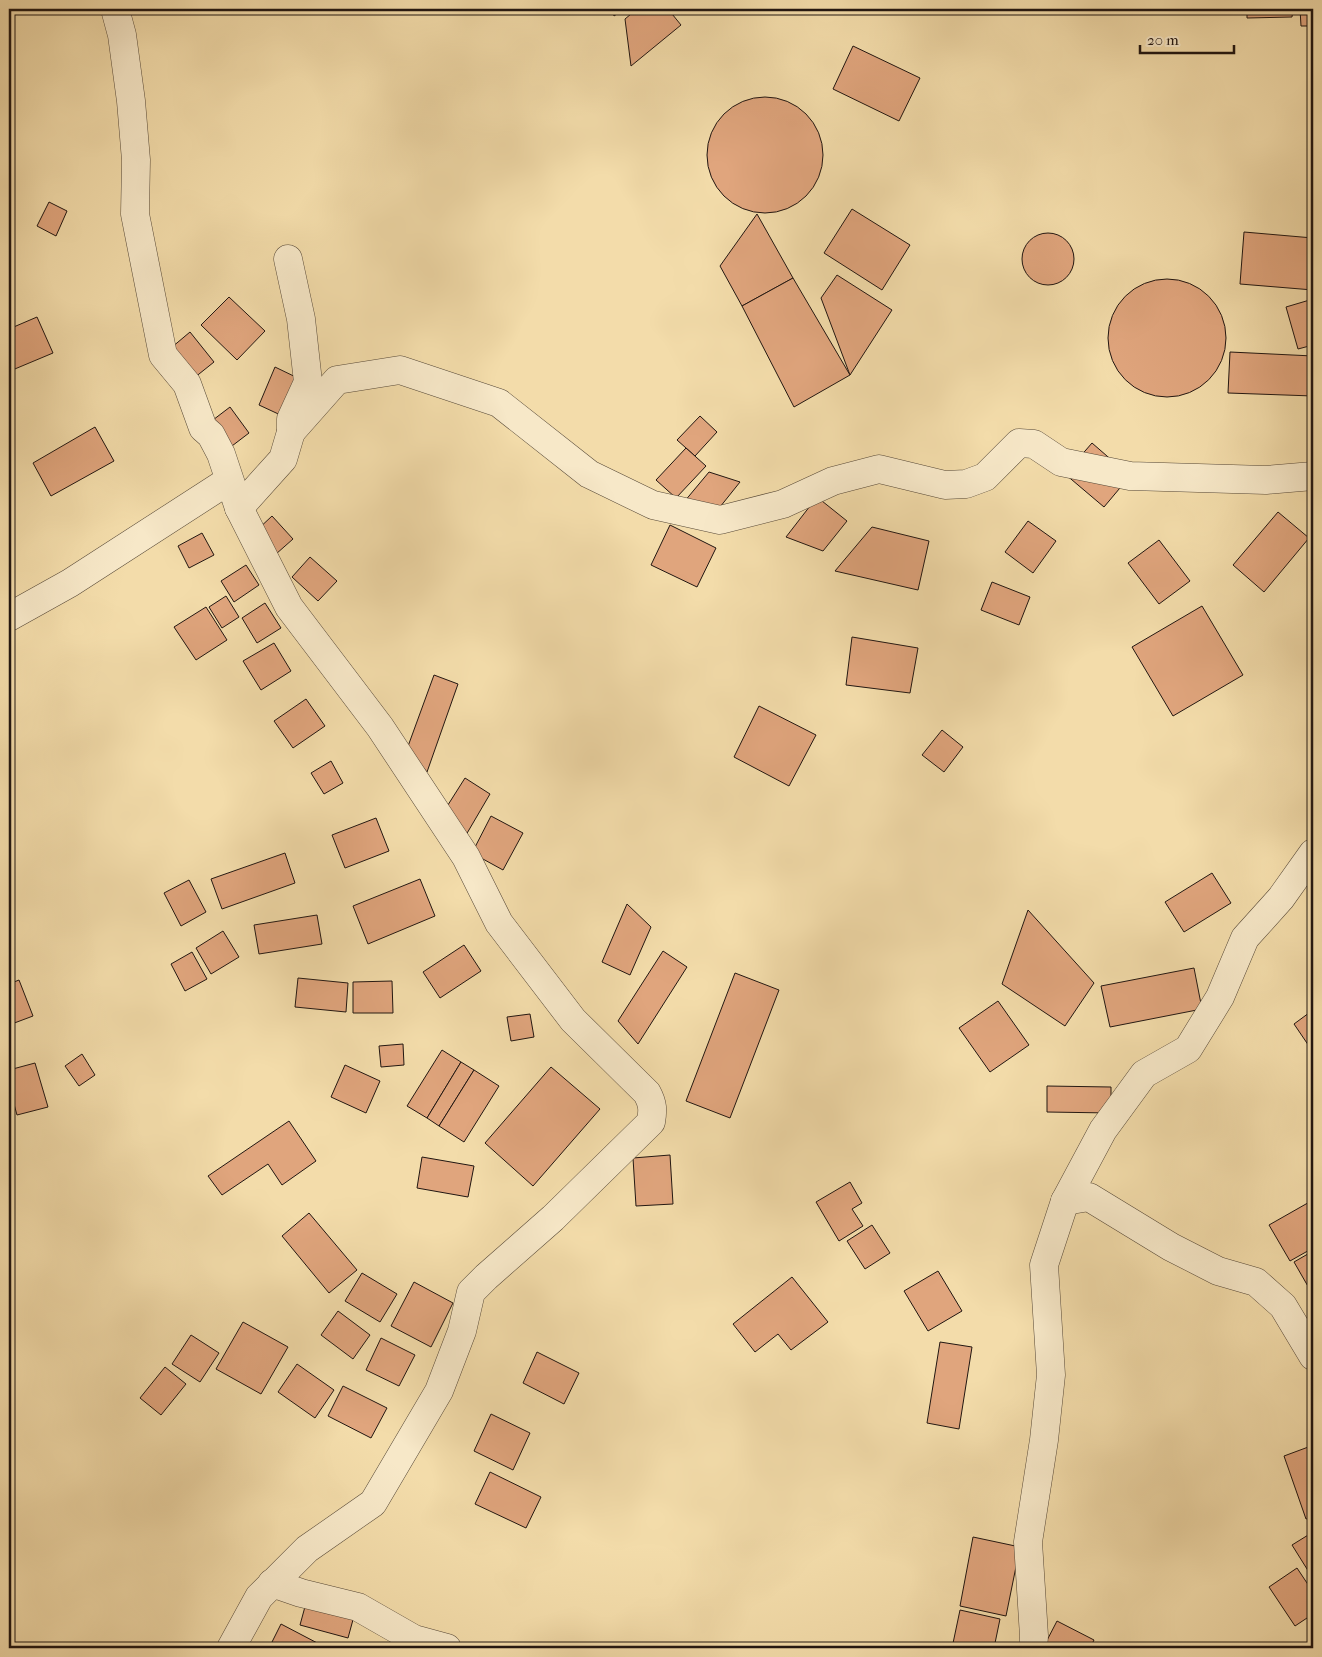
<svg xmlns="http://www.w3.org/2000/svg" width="1322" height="1657" viewBox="0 0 1322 1657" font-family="'IM FELL French Canon',serif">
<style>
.building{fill:#e0a57d;stroke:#211611}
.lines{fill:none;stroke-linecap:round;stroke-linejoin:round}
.minor-casing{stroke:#564837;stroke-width:29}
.minor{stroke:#f7e8c8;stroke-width:28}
</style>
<rect width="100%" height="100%" fill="#f3dcaa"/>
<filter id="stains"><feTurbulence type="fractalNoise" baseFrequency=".004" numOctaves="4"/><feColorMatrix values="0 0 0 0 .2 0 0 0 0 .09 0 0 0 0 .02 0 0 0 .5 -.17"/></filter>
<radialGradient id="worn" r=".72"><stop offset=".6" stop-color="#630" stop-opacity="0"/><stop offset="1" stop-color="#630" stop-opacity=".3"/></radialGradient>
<g class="building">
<polygon points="612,9 624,9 614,16"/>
<polygon points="637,9 668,9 681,25 631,66 625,19"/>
<polygon points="1247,9 1293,9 1292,17 1247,18"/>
<polygon points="1300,9 1313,9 1313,26 1301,26"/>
<polygon points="853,46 920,78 899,121 833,89"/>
<circle cx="765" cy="155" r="58"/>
<polygon points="49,202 67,211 56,236 37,226"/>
<polygon points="852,209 910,245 882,290 824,253"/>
<polygon points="757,214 793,278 742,306 720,266"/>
<polygon points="1244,232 1313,238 1313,290 1240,284"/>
<circle cx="1048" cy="259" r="26"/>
<polygon points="837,275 892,310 850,375 821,298"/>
<polygon points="793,278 850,375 794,407 742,306"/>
<circle cx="1167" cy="338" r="59"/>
<polygon points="229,297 265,331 237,360 201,325"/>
<polygon points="1313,299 1313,345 1298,349 1286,307"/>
<polygon points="37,317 53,353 10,371 9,329"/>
<polygon points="190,332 214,362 189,382 165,353"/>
<polygon points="1230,352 1313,356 1313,396 1228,393"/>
<polygon points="275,367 304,381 287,418 259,405"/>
<polygon points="230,407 249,433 228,449 209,423"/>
<polygon points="700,416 717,432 695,456 677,440"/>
<polygon points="95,427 114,461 51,496 33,463"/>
<polygon points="1092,443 1130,476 1104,507 1065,474"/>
<polygon points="686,448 706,466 676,498 656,480"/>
<polygon points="709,472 740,482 716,512 684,502"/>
<polygon points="817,497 847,521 823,551 786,537"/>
<polygon points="1278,512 1309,538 1264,592 1233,565"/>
<polygon points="272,516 293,539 276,554 256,531"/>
<polygon points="1028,521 1056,541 1033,573 1005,552"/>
<polygon points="670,525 716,548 697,587 651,565"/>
<polygon points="872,527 929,541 918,590 835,571"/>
<polygon points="202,533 214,555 189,568 178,546"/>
<polygon points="1159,540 1190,581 1159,604 1128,563"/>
<polygon points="310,557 337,581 318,601 292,577"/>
<polygon points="246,565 259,585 234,602 221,581"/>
<polygon points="992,582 1030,597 1019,625 981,610"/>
<polygon points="226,596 239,617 222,628 209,607"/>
<polygon points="265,603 281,628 257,643 242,618"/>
<polygon points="1202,606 1243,675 1173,716 1132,647"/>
<polygon points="206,607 227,640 196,660 174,627"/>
<polygon points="852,637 918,648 910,693 846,685"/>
<polygon points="274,643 291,671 261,690 243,661"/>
<polygon points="434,675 458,684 427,772 407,749"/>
<polygon points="306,699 325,726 293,748 274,721"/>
<polygon points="759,706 816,735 789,786 734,757"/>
<polygon points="942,730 963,747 944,772 922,755"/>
<polygon points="331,761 343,783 324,794 311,773"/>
<polygon points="465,778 490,794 466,835 446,808"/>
<polygon points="491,816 523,833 503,870 472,853"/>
<polygon points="376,818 389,851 345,868 332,835"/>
<polygon points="285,853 295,883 222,909 211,879"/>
<polygon points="1212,873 1231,903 1184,932 1165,902"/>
<polygon points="420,879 435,916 368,944 353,906"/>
<polygon points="189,880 206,912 181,926 164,893"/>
<polygon points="627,904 651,927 630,975 602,962"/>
<polygon points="1028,910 1094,983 1065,1026 1002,984"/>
<polygon points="317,915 322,944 259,954 254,925"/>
<polygon points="223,931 239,957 211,974 196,948"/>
<polygon points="464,945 481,971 440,998 423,972"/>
<polygon points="663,951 687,967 638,1044 618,1021"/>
<polygon points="192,952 207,979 185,991 171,964"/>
<polygon points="1194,968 1202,1009 1110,1027 1101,986"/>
<polygon points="735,973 779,990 730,1118 686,1101"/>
<polygon points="298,978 348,983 346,1012 295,1007"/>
<polygon points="19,980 33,1016 9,1025 9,984"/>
<polygon points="392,981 393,1013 353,1013 353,982"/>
<polygon points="998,1001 1029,1045 990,1072 959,1028"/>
<polygon points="1313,1010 1313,1047 1311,1049 1294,1024"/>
<polygon points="530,1014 534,1037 511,1041 507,1017"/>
<polygon points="403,1044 404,1065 381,1067 379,1046"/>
<polygon points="442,1050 461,1062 427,1118 407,1106"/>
<polygon points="82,1054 95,1075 79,1086 65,1066"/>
<polygon points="461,1062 474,1070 439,1126 427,1118"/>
<polygon points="35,1063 48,1107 17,1115 9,1086 9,1070"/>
<polygon points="345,1065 380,1081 366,1113 331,1097"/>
<polygon points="551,1067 600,1109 533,1186 485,1143"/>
<polygon points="474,1070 499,1086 464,1142 439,1126"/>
<polygon points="1047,1086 1111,1087 1111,1113 1047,1112"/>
<polygon points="289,1121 316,1161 282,1185 268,1164 222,1195 208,1176"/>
<polygon points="670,1155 673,1204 636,1206 633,1158"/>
<polygon points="422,1157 474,1166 468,1197 417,1188"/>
<polygon points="850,1182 862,1203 852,1209 863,1226 839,1241 816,1202"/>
<polygon points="1313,1200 1313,1248 1290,1261 1269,1225"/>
<polygon points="309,1213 357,1270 329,1293 282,1236"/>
<polygon points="872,1225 890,1253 865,1269 847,1241"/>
<polygon points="1313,1251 1313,1295 1294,1262"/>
<polygon points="938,1271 962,1311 928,1331 904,1291"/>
<polygon points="362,1273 397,1294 380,1322 345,1301"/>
<polygon points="792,1277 828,1322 791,1350 778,1334 755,1352 733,1324"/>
<polygon points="414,1282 453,1303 431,1347 391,1326"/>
<polygon points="338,1311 370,1335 353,1359 321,1335"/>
<polygon points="243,1322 288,1347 261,1394 216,1369"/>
<polygon points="191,1335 219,1353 200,1382 172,1364"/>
<polygon points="381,1338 415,1355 399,1386 366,1370"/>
<polygon points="940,1342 972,1347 959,1429 927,1423"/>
<polygon points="537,1352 579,1373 564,1404 523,1383"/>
<polygon points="297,1364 334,1390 315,1418 278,1392"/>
<polygon points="165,1367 186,1384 161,1415 140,1398"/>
<polygon points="343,1386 387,1408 371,1438 328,1416"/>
<polygon points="491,1414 530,1433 513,1470 474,1451"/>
<polygon points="1311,1446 1313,1517 1306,1519 1284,1456"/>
<polygon points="490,1472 541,1497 526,1528 475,1504"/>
<polygon points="1313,1532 1313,1576 1312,1577 1292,1545"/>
<polygon points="973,1537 1020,1547 1006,1616 960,1606"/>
<polygon points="1297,1568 1309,1586 1313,1583 1313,1614 1295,1626 1269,1587"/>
<polygon points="306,1603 354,1616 348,1638 300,1625"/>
<polygon points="960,1610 1000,1619 994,1648 952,1648"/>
<polygon points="1057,1621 1094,1640 1090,1648 1043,1648"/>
<polygon points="281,1624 323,1646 322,1648 269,1648"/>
</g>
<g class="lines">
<defs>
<g id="minor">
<path d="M115,9l7,26 9,66 5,59 -1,54 28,141 24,29 16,44 8,7 10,19 18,54 50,99 91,120 86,130 33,66 74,97 74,73c6,11 6,17 4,29l-98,96 -67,59 -15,15 -9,39 -23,60 -66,112 -66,46 -48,48 -28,51"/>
<polyline points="291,432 337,380 400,370 499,403 589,474 653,505 720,520 783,504 833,481 879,469 945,485 966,484 985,477 1019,443 1034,444 1061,462 1130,476 1266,480 1313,476"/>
<polyline points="239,508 283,459 291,432 291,419 308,382 301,319 288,259"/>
<polyline points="9,617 70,583 228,481"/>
<polyline points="1065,1201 1089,1197 1171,1247 1218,1271 1256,1282 1283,1306 1313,1356"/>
<polyline points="272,1583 301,1593 358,1607 414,1639 447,1648"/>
<polyline points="1033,1648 1034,1636 1028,1542 1044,1440 1051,1375 1044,1265 1065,1201 1103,1130 1144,1074 1188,1049 1220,997 1245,938 1281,898 1313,853"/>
</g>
</defs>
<use href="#minor" class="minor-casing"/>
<use href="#minor" class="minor"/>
</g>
<rect width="1322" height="1657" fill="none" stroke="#f3dcaa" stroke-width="30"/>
<rect x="10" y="10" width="1302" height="1637" fill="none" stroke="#211611" stroke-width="2.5"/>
<rect x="15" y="15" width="1292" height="1627" fill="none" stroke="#211611"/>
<path d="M1140 45v8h94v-8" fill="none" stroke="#211611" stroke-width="2.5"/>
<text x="1147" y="45" font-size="15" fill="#211611" stroke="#f7e8c8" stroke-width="4" paint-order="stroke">20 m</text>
<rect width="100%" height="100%" filter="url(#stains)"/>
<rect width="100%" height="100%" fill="url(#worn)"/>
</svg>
